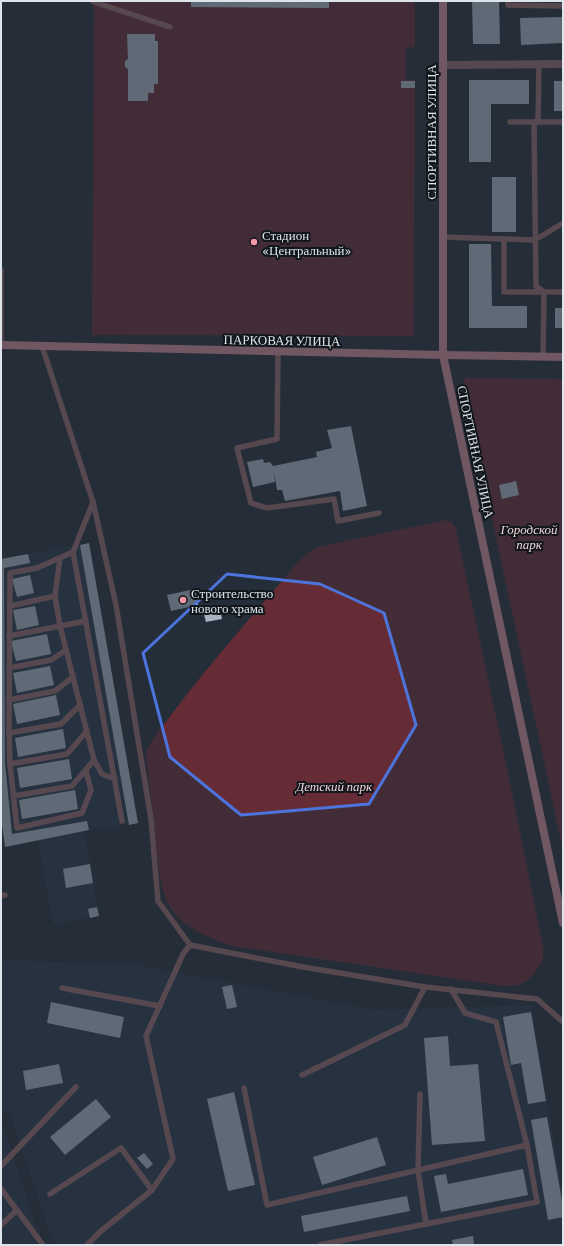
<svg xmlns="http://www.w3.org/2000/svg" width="564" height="1246" viewBox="0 0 564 1246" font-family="'Crimson Pro',serif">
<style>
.built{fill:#2c3949}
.green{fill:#662c36}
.building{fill:#a7b3c1}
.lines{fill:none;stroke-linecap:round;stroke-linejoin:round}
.lane{stroke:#95696e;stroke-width:5.5}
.street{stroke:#95696e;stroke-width:8}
.secondary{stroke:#cf8992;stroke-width:8}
.marked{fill:none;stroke:#4d74dd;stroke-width:3;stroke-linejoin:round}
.poi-dot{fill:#f49aa6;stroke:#11161b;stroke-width:1.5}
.labels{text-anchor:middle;stroke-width:4;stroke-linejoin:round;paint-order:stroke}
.street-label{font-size:13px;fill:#dde4eb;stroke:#11161b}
.poi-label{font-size:13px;fill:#dde4eb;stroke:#11161b;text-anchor:start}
.park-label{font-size:13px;font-style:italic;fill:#efd3d6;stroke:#11161b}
</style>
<rect width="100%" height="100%" fill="#242e39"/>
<g class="built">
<polygon points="89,543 138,823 84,831 99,916 53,924 38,840 5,847 1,817 1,559"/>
<polygon points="1,960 136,965 374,1010 531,1005 563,1197 563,1245 57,1245 51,1236 9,1110 1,1112"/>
<polygon points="1,1118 42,1245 1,1245"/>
</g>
<g class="green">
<polygon points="94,1 415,1 415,47 406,48 406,80 415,80 414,336 92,335"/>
<polygon points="464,378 563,379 563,851 488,500"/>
<path d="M446,520l7,3 3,6 47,220 36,177c2,10 6,22 4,31 0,6 -4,10 -7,14 -10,13 -15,15 -32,15l-272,-40c-20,-7 -42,-15 -56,-31 -19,-21 -18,-59 -21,-85 -3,-25 -6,-49 -9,-74 1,-13 17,-30 25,-41 40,-53 85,-103 128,-154l13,-11 10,-4z"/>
</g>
<g class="building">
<polygon points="191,1 329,1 329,8 191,7"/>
<polygon points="472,1 499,1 500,44 473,44"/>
<polygon points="563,17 563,43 521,45 520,18"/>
<polygon points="127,34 155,34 155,41 158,41 158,84 154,84 154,93 148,93 148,101 128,101 128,69 125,67 125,61 128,59"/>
<polygon points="469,80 529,80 529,104 491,104 491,162 469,162"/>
<rect x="401" y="81" width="14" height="7"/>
<rect x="554" y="81" width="9" height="30"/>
<rect x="492" y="177" width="24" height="55"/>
<polygon points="469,244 491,244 492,306 527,306 527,328 469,328"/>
<rect x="555" y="308" width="8" height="20"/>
<polygon points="351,426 367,506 343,511 340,491 285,501 282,490 277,490 274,471 275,482 253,487 247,462 263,459 264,463 270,462 273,466 317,457 316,452 332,448 327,430"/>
<polygon points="516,481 519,495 502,499 499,485"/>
<polygon points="89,543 138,823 129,825 80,545"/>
<polygon points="28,554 30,563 4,568 5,763 12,834 87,821 89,830 5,847 1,817 1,559"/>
<polygon points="30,575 34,593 17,597 12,579"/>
<polygon points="195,589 198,605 171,611 167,595"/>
<polygon points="35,606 39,625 17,630 13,610"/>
<polygon points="220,608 222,619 206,622 203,611"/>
<polygon points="47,634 51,654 16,661 11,641"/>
<polygon points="50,666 54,685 17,693 13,673"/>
<polygon points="56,695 60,715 17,724 13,704"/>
<polygon points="63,729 66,748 18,757 15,738"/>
<polygon points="69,759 72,779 20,788 17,768"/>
<polygon points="75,790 78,809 22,819 19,800"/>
<polygon points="90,864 93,883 66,888 63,869"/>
<polygon points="97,907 99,916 90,918 88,909"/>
<polygon points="232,985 237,1007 227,1009 222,987"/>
<polygon points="51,1002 124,1017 120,1038 47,1023"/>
<polygon points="531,1012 546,1101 528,1104 521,1063 511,1065 503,1017"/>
<polygon points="448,1036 450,1066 478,1064 485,1141 432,1145 424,1038"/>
<polygon points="59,1064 63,1083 26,1090 23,1071"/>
<polygon points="234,1092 255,1185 228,1191 207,1099"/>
<polygon points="96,1099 111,1117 65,1155 50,1137"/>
<polygon points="547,1117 563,1206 563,1217 548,1220 531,1120"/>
<polygon points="377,1137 386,1165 322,1185 313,1157"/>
<polygon points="144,1153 153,1164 147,1169 137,1158"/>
<polygon points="523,1169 528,1195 441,1212 434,1176 446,1174 448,1184"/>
<polygon points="407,1196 410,1211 304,1232 301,1216"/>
<polygon points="473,1236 474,1245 453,1245 452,1240"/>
</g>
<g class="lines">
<g class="lane">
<polyline points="93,1 94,2 170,27"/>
<polyline points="508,1 508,5 563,6"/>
<polyline points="510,122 534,122"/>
<polyline points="538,122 539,64"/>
<polyline points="443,237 535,240 563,223"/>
<polyline points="504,239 504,292 544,292 536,286 534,122 563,122"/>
<polyline points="1,270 1,345"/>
<polyline points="42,346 93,502 116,605 151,819 158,901 190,945 303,967 425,987 537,999 563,1022"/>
<polyline points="278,352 277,439 237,448 251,503 267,508 334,499 338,521 379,513"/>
<polyline points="543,357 544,292 563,292"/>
<polyline points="93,502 73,552 122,821"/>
<polyline points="73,552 37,568 10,573 9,733 10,764 17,828 82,813 91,790 86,771"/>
<polyline points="60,558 55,596 60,626 94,760 102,774 115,779"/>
<polyline points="10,606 55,596"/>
<polyline points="9,636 86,621"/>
<polyline points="9,668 51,660 66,650"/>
<polyline points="9,700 55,691 73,677"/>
<polyline points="9,733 61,724 80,705"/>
<polyline points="10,764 67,754 87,731"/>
<polyline points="14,796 72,786 94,760"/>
<polyline points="1,896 5,895"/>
<polyline points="62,988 160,1006"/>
<polyline points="302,1075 405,1025 425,987"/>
<polyline points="244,1088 267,1205 527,1145"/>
<polyline points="420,1094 418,1170 426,1224"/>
<polyline points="1,1166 76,1087"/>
<polyline points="1,1189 43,1245"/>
<polyline points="50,1194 121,1148 152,1190"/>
<polyline points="1,1225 17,1210"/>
<polyline points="87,1245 101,1231 152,1190 173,1159 146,1036 183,954 190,945"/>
<polyline points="320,1245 537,1202 527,1145 496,1022 465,1013 451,989"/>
</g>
<polyline class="street" points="443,65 563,64"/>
<g class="secondary">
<polyline points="443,1 443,355 563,923"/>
<polyline points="1,345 443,355 563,357"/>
</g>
</g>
<path d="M0 0H564V1246H0ZM227,574l93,10 64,29 32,112 -47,79 -128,11 -71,-58 -27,-104z" fill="#242e39" fill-opacity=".55" fill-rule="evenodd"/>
<path class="marked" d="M227,574l93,10 64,29 32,112 -47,79 -128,11 -71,-58 -27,-104z"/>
<g class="poi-dot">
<circle cx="254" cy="242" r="4"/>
<circle cx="183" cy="600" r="4"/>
</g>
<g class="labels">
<g class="street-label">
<text transform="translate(431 132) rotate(-90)" y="5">СПОРТИВНАЯ УЛИЦА</text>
<text transform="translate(282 340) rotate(1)" y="5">ПАРКОВАЯ УЛИЦА</text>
<text transform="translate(476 452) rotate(78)" y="5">СПОРТИВНАЯ УЛИЦА</text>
</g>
<g class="poi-label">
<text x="262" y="240">Стадион<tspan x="262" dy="15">«Центральный»</tspan></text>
<text x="191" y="598">Строительство<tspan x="191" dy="15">нового храма</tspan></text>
</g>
<g class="park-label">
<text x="529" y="534">Городской<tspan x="529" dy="15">парк</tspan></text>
<text x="334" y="791">Детский парк</text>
</g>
</g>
<rect width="564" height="1246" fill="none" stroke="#dde4eb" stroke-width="4"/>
</svg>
